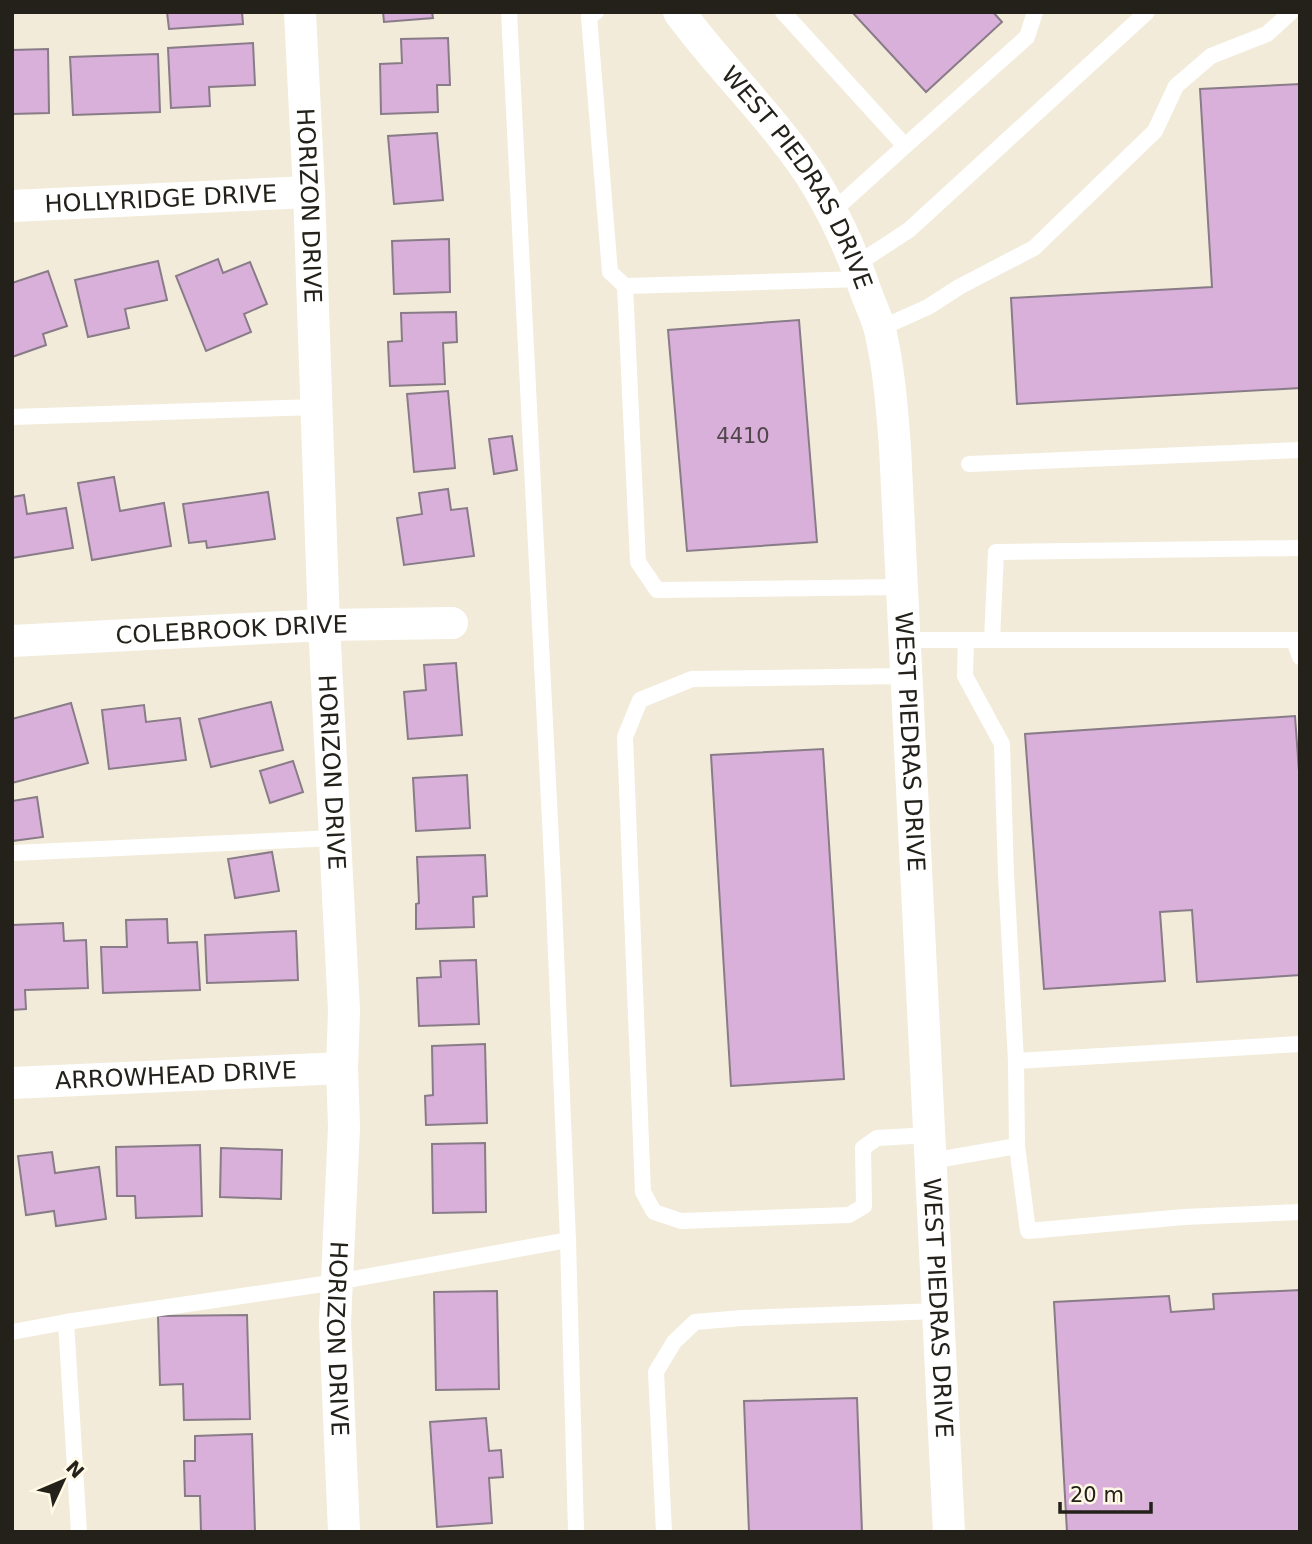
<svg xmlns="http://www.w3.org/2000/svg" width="1312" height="1544" viewBox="0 0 1312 1544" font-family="'DejaVu Sans',sans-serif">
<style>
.building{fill:#d9b0da;stroke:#897b88;stroke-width:2}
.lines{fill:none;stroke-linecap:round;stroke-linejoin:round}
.lane{stroke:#fff;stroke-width:16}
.street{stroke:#fff;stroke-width:32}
.labels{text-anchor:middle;stroke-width:5;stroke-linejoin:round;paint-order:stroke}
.number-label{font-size:21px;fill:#50454a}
.street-label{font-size:24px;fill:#23211a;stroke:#fff9e6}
</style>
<rect width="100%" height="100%" fill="#f2ebd9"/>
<g class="building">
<polygon points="167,12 242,12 243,24 169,29"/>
<polygon points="383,12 432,12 433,18 384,22"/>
<polygon points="852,12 993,12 1002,22 926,92"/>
<polygon points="448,38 450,85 437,85 438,112 381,114 380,64 402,63 401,39"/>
<polygon points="253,43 255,85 209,87 210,106 171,108 168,48"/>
<polygon points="48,49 49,113 12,114 12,50"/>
<polygon points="158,54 160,112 73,115 70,57"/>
<polygon points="1300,84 1300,388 1017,404 1011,298 1212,287 1200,89"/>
<polygon points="437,133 443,200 394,204 388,136"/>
<polygon points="449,239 450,292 394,294 392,241"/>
<polygon points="218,259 223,273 250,262 267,304 244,314 251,332 206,351 176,276"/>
<polygon points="158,261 167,300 125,309 129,328 88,337 75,280"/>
<polygon points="48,271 67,326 43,334 46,345 12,357 12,283"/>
<polygon points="456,312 457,342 443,343 445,384 390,386 388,342 402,341 401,313"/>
<polygon points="799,320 817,542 687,551 668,330"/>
<polygon points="448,391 455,468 414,472 407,394"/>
<polygon points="512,436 517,470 494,474 489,439"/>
<polygon points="114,477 120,511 164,503 171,546 92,560 78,483"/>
<polygon points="448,489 451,510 467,508 474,556 404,565 397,518 422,514 419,493"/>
<polygon points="268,492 275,539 207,548 206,541 189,543 183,504"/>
<polygon points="24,495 27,514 66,508 73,548 12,558 12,497"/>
<polygon points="456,663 462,735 408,739 404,692 426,690 424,665"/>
<polygon points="271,702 283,750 211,767 199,719"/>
<polygon points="71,703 88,763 12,783 12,719"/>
<polygon points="144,705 146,722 180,718 186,760 109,769 102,710"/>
<polygon points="1295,716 1300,785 1300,975 1197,982 1192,910 1160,912 1165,981 1044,989 1025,734"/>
<polygon points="823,749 844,1079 731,1086 711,755"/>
<polygon points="293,761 303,792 270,803 260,771"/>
<polygon points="467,775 470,828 416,831 413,778"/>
<polygon points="37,797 43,837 12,841 12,801"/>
<polygon points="272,852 279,891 235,898 228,859"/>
<polygon points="485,855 487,896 473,897 474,927 416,929 416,904 419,903 417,857"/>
<polygon points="167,919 168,943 197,942 200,990 103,993 101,947 127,947 126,920"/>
<polygon points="63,923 64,941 86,940 88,988 25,990 26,1009 12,1010 12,925"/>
<polygon points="296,931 298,980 207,983 205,935"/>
<polygon points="476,960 479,1024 419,1026 417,978 441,977 440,961"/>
<polygon points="485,1044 487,1123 426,1125 425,1096 433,1095 432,1046"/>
<polygon points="485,1143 486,1212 433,1213 432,1144"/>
<polygon points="200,1145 202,1216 136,1218 135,1196 117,1196 116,1147"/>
<polygon points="221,1148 282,1150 281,1199 220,1197"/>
<polygon points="52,1152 55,1173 99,1167 106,1219 56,1226 54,1211 26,1215 18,1156"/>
<polygon points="1300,1290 1300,1532 1067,1532 1054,1302 1169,1296 1171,1312 1214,1309 1213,1294"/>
<polygon points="497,1291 499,1389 436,1390 434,1292"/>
<polygon points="247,1315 250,1419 184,1420 183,1384 160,1385 158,1316"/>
<polygon points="857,1398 862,1532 749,1532 744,1401"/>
<polygon points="486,1418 489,1451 501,1450 503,1477 489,1478 492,1523 437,1527 430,1422"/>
<polygon points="252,1434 255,1532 201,1532 200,1496 185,1496 184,1461 195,1461 195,1436"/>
</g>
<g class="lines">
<g class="lane">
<polyline points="509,12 553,881 568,1240 576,1532"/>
<polyline points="596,12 589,17 610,272 625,286 862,279"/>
<polyline points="783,12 905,146 832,212"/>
<polyline points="905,146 1027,37 1035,12"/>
<polyline points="857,264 909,230 1147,12"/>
<polyline points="625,286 638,562 657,590 903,587"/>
<polyline points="879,329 928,307 959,287 1034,248 1155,131 1176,86 1211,56 1267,34 1291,12"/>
<polyline points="12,417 316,407"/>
<polyline points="969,464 1300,450"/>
<polyline points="906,640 1300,640"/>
<polyline points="966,640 965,676 1002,744 1006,874 1016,1061 1017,1146"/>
<polyline points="992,640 996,552 1300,548"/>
<polyline points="1294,640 1300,657"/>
<polyline points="907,676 692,679 640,700 625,737 643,1192 654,1212 681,1221 849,1215 864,1206 863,1148 877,1138 930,1135"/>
<polyline points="12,853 335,838"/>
<polyline points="1016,1061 1300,1044"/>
<polyline points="931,1161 1017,1146 1028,1231 1184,1217 1300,1212"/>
<polyline points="66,1322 79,1532"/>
<polyline points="12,1332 66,1322 337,1282 568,1240"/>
<polyline points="664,1532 656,1372 674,1342 695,1322 742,1318 939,1311"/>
</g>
<g class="street">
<path id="s1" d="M300,12l9,180 15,433 20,386 -2,57 2,59 -9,196 9,209"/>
<path id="s2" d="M679,12c33,45 72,84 106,128 37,45 63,100 82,155 4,11 10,23 13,35 9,38 12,78 15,117l54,1085"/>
<path id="s3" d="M12,206l297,-14"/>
<path id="s4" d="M12,641l312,-16 128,-2"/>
<path id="s5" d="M12,1083l330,-15"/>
</g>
</g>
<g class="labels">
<g class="number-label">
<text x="743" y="443">4410</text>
</g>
<g class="street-label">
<text dy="8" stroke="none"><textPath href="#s2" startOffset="205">WEST PIEDRAS DRIVE</textPath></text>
<text dy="8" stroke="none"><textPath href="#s3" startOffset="149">HOLLYRIDGE DRIVE</textPath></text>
<text dy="8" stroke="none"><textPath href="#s1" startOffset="194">HORIZON DRIVE</textPath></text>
<text dy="8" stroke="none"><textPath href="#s4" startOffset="220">COLEBROOK DRIVE</textPath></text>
<text dy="8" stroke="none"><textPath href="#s2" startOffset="793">WEST PIEDRAS DRIVE</textPath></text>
<text dy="8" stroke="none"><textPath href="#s1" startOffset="761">HORIZON DRIVE</textPath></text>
<text dy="8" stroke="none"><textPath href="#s5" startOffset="164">ARROWHEAD DRIVE</textPath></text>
<text dy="8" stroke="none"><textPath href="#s2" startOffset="1360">WEST PIEDRAS DRIVE</textPath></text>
<text dy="8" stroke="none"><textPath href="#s1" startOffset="1328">HORIZON DRIVE</textPath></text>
</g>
</g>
<rect width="1312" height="1544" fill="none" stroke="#23211a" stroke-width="28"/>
<g transform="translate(63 1481) rotate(46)" stroke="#fff9e6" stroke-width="5" paint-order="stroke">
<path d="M0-5L12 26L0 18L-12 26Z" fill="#23211a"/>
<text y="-10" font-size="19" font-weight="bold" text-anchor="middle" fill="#23211a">N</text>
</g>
<path d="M1060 1502v10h91v-10" fill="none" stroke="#23211a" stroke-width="3.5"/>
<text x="1070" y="1502" font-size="21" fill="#23211a" stroke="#fff9e6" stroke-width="5" paint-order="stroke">20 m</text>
</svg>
